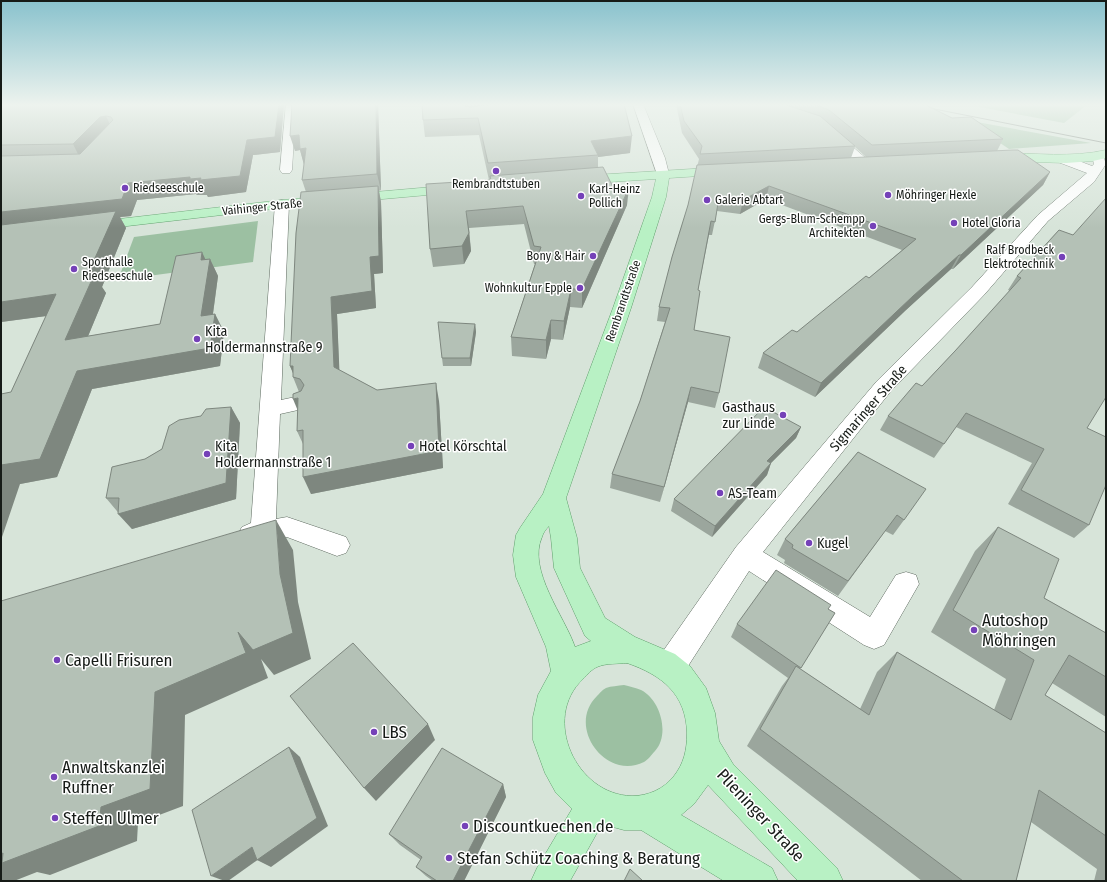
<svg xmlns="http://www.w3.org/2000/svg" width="1107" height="882" viewBox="0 0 1107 882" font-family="'Fira Sans Condensed',sans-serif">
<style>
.green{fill:#9cc0a2}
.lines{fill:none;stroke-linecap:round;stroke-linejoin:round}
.minor-casing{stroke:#5f6b61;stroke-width:1}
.major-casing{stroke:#60a06d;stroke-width:1}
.minor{fill:#fff;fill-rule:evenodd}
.major{fill:#b8f1c4;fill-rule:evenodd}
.tram{stroke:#6d756e;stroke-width:1}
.wall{fill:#9ba69d;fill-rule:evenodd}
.shaded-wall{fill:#7e877f}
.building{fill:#b4c1b6;stroke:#7e877f}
.poi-dot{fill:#7541b8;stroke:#fff;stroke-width:1.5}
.labels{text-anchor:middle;stroke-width:3;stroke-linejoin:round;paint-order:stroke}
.far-poi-label{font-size:12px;fill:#161b17;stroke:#fff;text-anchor:start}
.far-street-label{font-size:12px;fill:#161b17;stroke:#fff}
.poi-label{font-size:14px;fill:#161b17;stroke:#fff;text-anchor:start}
.street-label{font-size:14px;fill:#161b17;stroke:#fff}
.near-poi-label{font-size:17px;fill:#161b17;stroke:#fff;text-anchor:start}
.near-street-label{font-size:17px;fill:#161b17;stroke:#fff}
</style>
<rect width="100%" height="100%" fill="#d7e4d9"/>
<g class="green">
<polygon points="964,104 1088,104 1064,123"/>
<polygon points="966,120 1091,143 1009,149"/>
<polygon points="258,221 253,262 118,280 134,237"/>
<path d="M624,685c5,1 12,3 17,5 20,10 29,45 14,61 -3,3 -7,9 -11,11 -39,19 -78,-36 -47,-66 2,-2 5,-6 9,-8 5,-2 12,-2 18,-3z"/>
</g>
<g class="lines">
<defs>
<g id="minor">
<polygon points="286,104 296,104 292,170 290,173 282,173 280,170"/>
<polygon points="633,104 643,104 665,158 669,174 668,177 658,177"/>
<polygon points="830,130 834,131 868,160 870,163 868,166 860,166 826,135 824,133 826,131"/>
<polygon points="1098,152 1102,153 1106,164 1094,182 1048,221 984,295 891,391 763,552 870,617 896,575 906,572 916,575 919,584 884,645 874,649 864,645 749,571 681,677 670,682 659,677 655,667 659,657 736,547 877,381 972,287 1038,215 1087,173 1058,162 1056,159 1058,156 1066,156 1092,166 1094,164 1092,156 1094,153"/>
<polygon points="282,200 287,201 289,204 281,400 300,396 307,398 310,403 307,408 280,414 276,519 287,517 346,537 350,545 346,553 337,556 287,537 251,545 242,541 238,534 242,527 251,523 275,204 277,201"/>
</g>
<g id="major">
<path d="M1106,150v8l-13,3 -27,2 -66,-2 -4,-1 -2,-3 2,-3 4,-1c36,0 71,5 106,-3z"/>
<path d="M726,167l5,1 1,3 -1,3 -62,4 -3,19 -35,111 -65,190 11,40 3,30 25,50 30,19 40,17 15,12 16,22 9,25 4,28 14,23 104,104 6,13h-45l-90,-96 -14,19 -13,11 91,53 6,13h-54l-83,-51h-17l-22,-6 -32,57h-39l6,-13 35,-59 -16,-16 -11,-20 -12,-33v-23l5,-22 13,-24 -5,-24 -30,-70 -3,-22 3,-20 4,-7 23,-34 70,-186 39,-111 4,-18 -78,5 -5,-1 -2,-3 2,-3 5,-1zM549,526l2,12 3,30 31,68 6,5 -16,6c-10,-30 -48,-77 -33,-110 1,-4 4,-8 7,-11zM627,663c35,12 59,31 60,70 0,17 -3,30 -13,43 -10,13 -26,20 -42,20 -56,-1 -91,-78 -49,-117 4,-4 9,-10 14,-12 9,-4 21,-3 30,-4z"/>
<polygon points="456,185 461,186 463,189 461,192 282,208 93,230 88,229 86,226 88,223 93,222 282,200"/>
</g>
</defs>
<use href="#minor" class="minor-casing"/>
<use href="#major" class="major-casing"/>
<use href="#minor" class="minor"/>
<use href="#major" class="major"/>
<polyline class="tram" points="909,104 1106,143"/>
</g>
<g class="wall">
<polygon points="1,104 284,104 280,152 253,155 246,192 208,197 207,195 197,195 196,194 137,200 131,216 120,217 126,228 102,287 106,293 88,336 160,324 205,259 210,259 218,276 213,314 215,314 224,332 220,366 92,389 57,477 20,484 11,392 46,316 1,322"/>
<polygon points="292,104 378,104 381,190 379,191 381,202 383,273 374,274 376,308 337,314 339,370 377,390 439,401 443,468 311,494 303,444 297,431 299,392 293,377 293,373 290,366 306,192 302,180 304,164 300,150 295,151"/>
<polygon points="422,104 624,104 630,153 598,157 598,168 614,189 627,205 582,308 570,307 563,340 551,339 546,359 512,356 511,337 535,264 534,264 524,224 469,228 471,251 464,264 433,267 430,249 489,180 479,135 425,137 423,120"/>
<path d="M676,104h248l28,14 51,21 -6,12 53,21 -7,13 -90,84h-2l-45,41 -91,87 -57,-29 5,-15 34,-21 72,-54 33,-28 -136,-51 -26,15 -23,-3 -5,24h-3l-11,55 -4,40 25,63 -4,15 -27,-6 -28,100 -50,-14 2,-14 28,-73 25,-79 -8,-1 2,-14 29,-102 11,-46 -17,-26zM855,147l11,10 -15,1z"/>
<polygon points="1059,230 1087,428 1089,525 1074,538 1008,504 1032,463 956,427 934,458 880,430 888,416 922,386 955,351 1010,291 1008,290 1017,276"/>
<polygon points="475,324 476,332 471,366 443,366 442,358"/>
<polygon points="231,407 240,423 236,499 132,529 106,498 145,459 162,449 201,416"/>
<polygon points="801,427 796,438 771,463 767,475 712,537 671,511 674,499"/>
<polygon points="858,452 904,520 893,535 885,531 838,596 784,563 785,560 777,555 785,539"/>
<polygon points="998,527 1044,598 1106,633 1106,717 1052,683 1045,695 1106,733 1106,881 1094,881 1097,869 1031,822 1016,881 922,881 747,746 782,686 788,678 731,637 737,624 828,609 835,613 800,669 860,709 877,672 897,652 994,710 1006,679 931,632 975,551"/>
<polygon points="503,784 506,797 464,881 433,881 426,876 416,867 421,860 400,845 389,834"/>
</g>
<g class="shaded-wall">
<polygon points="279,104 284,104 280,152 253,155 246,192 208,197 207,195 197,195 196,194 137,200 131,216 120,217 126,228 102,287 106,293 79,358 65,340 91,282 1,231 1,212 128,183 247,140"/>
<polygon points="376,104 378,104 381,190 377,174"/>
<polygon points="474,104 543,104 474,113"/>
<polygon points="106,116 113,131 81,160 73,144 100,117"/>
<polygon points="299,135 306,148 304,165 300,150 295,151 290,136"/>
<polygon points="632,136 630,153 598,157 598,155 591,141"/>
<polygon points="1050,172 1043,185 953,269 961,255"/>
<polygon points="378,186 381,202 383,273 374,274 376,308 337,314 340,384 334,367 331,297 370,257"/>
<polygon points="769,186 766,199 740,214 743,200"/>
<polygon points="629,188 627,205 582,308 582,289"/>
<polygon points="469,233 471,251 464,264 462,246"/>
<polygon points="202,252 209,267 210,259 218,276 210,335 201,316 201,260"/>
<polygon points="959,255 951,269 906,310 815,397 821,383 913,296"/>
<polygon points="571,289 570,307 563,340 564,321"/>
<polygon points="56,294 69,313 1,322 1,302"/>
<polygon points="215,314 224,332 220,366 92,389 57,477 20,484 1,540 1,465 77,371"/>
<polygon points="551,320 551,339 546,359 546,340"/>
<polygon points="475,324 476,332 471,366 470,358"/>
<polygon points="290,366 293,366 295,378"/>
<polygon points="436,383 439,401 443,468 311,494 303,477"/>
<polygon points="691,387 688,402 660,502 664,487"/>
<polygon points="298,398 300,416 293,399"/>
<polygon points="231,407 240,423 236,499 132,529 118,514"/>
<polygon points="801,427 796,438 762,472 767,461"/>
<polygon points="771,463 767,475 712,537 715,526"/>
<polygon points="276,520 293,550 298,602 311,659 274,675 261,659 268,678 185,715 183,806 138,823 137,841 50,875 37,872 14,881 1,881 1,854 101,807 155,692 238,632 280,574"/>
<polygon points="428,724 435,740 376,801 364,788"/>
<polygon points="289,747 300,757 328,826 271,867 257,860"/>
<polygon points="503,784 506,797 464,881 453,881"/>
<polygon points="252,847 266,854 228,881 225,881 211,876"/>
</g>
<g class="building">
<polygon points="1,104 279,104 275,137 247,140 240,176 200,180 201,178 190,179 190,177 128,183 122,199 1,212 1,156 80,154 113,120 111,117 106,116 100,117 73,144 1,145"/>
<polygon points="292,104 376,104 377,174 302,180 306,148 300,149 299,135 290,136"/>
<polygon points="422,104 464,104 465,106 471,107 492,104 624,104 632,136 591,141 598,155 488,163 478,118 423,120"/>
<polygon points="680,104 783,104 820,116 855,146 700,154 702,146 684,121"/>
<polygon points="813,104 924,104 952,118 971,117 1003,139 872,145 829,110"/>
<polygon points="1013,150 1018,150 1050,172 961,255 959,255 913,296 821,383 763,353 792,330 797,332 866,276 869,278 916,239 769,186 743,200 719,197 715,222 711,221 698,290 700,291 694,330 730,337 719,393 691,387 664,487 612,474 640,401 670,308 659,307 672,257 688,205 697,165"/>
<polygon points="603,167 614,189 629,188 582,289 571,289 564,321 551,320 546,340 511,337 541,247 534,246 523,206 466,211 469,233 462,246 430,249 426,184 491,180 490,176"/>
<polygon points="378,186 379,256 370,257 372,291 331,297 334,367 377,390 436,383 439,451 303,477 303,430 297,431 298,398 293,399 293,394 301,391 304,385 300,379 293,377 293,366 290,366 296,233 301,192"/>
<polygon points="1106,198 1106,397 1087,428 1106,437 1106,485 1089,525 1021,490 1044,449 966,413 944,444 888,416 916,383 922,386 955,351 1021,278 1017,276 1059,230 1073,235"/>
<polygon points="116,211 87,276 94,275 65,340 160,324 176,256 202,252 201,260 210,259 201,316 215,314 210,348 77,371 40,459 1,465 1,394 11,392 56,294 1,302 1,225"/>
<polygon points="438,322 475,324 470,358 442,358"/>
<polygon points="231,407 226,483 118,514 119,498 106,498 112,467 145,459 162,449 169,426 179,420 201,416 206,409"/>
<polygon points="764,407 801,427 767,461 771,463 715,526 674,499"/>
<polygon points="858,452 926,489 904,520 897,515 848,581 792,548 793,545 785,539"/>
<polygon points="276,520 280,574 293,633 253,650 238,632 246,653 155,692 150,789 101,807 99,826 2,863 3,853 1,854 1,601"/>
<polygon points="998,527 1059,559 1044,598 1106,633 1106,677 1069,655 1045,695 1106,733 1106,836 1039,790 1016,881 963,881 760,729 796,666 869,715 897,652 1011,720 1034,660 953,610"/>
<polygon points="776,570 831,605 828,609 835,613 801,668 737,624"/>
<polygon points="353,643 428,724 364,788 290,696"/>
<polygon points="289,747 317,818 257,860 252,847 211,876 192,810"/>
<polygon points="442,748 503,784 453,881 437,881 416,867 422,857 389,834"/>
<polygon points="630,869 643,881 624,881"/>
</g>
<linearGradient id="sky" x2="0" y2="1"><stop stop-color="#89c2cd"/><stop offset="0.46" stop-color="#edf3ee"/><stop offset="1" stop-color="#edf3ee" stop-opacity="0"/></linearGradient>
<rect width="1107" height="228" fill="url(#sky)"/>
<g class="poi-dot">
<circle cx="496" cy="171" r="4"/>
<circle cx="125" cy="188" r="4"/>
<circle cx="888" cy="195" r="4"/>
<circle cx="581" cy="196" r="4"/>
<circle cx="707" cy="200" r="4"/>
<circle cx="954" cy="223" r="4"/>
<circle cx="873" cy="226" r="4"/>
<circle cx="593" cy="256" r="4"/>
<circle cx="1062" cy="257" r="4"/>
<circle cx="74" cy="269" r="4"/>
<circle cx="580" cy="288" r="4"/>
<circle cx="197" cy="339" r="4"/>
<circle cx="783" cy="415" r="4"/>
<circle cx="411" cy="446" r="4"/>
<circle cx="207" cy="454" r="4"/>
<circle cx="720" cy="493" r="4"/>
<circle cx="809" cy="543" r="4"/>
<circle cx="974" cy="630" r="4"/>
<circle cx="57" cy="660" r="4"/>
<circle cx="374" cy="732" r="4"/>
<circle cx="54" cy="777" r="4"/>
<circle cx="55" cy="818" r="4"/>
<circle cx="465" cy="826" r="4"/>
<circle cx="449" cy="858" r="4"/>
</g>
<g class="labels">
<g class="far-poi-label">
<text x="496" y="188" text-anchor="middle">Rembrandtstuben</text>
<text x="133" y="192">Riedseeschule</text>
<text x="589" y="193">Karl-Heinz<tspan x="589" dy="14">Pollich</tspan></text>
<text x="896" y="199">Möhringer Hexle</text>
<text x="715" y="204">Galerie Abtart</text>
<text x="865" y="223" text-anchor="end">Gergs-Blum-Schempp<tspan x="865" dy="14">Architekten</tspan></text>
<text x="962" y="227">Hotel Gloria</text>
<text x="1054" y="254" text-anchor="end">Ralf Brodbeck<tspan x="1054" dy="14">Elektrotechnik</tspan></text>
<text x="585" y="260" text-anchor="end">Bony &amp; Hair</text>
<text x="82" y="266">Sporthalle<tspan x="82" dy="14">Riedseeschule</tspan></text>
<text x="572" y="292" text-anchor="end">Wohnkultur Epple</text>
</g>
<g class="far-street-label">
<text transform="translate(262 207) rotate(-6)" y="4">Vaihinger Straße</text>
<text transform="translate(623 301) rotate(-71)" y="4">Rembrandtstraße</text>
</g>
<g class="poi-label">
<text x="205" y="336">Kita<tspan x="205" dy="16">Holdermannstraße 9</tspan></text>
<text x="775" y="412" text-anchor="end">Gasthaus<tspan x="775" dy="16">zur Linde</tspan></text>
<text x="215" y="451">Kita<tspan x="215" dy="16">Holdermannstraße 1</tspan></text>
<text x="419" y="451">Hotel Körschtal</text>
<text x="728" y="498">AS-Team</text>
<text x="817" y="548">Kugel</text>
</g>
<g class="street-label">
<text transform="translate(868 408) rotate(-49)" y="5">Sigmaringer Straße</text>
</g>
<g class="near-poi-label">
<text x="982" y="626">Autoshop<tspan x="982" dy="20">Möhringen</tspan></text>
<text x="65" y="666">Capelli Frisuren</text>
<text x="382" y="738">LBS</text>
<text x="62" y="773">Anwaltskanzlei<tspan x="62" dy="20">Ruffner</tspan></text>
<text x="63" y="824">Steffen Ulmer</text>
<text x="473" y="832">Discountkuechen.de</text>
<text x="457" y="864">Stefan Schütz Coaching &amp; Beratung</text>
</g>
<g class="near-street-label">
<text transform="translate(761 815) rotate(47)" y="6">Plieninger Straße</text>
</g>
</g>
<rect width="1107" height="882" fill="none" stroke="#161b17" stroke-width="4"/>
</svg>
